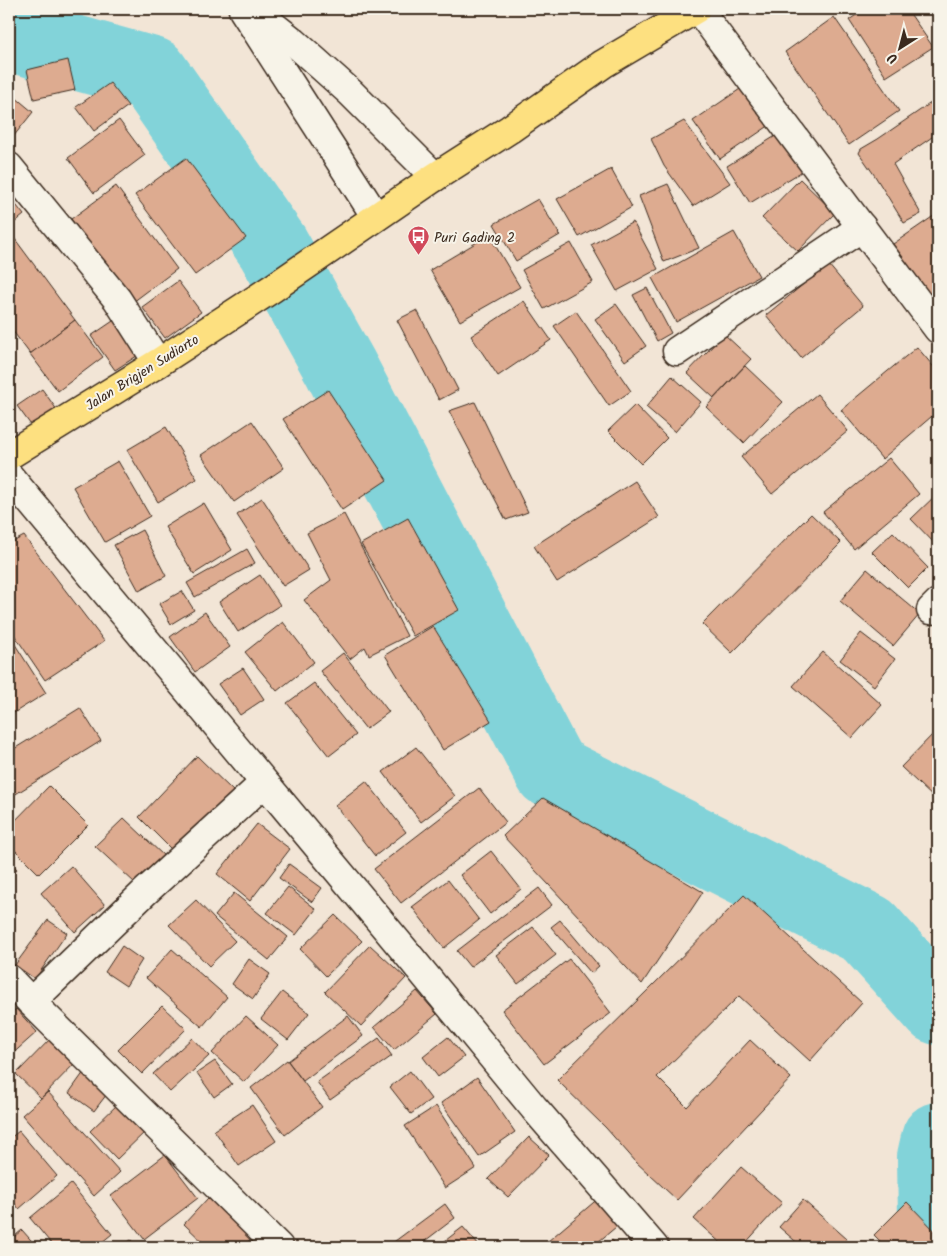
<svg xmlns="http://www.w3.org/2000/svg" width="947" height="1256" viewBox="0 0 947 1256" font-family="Kalam,sans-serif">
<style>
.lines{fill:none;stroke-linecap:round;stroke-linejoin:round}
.river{stroke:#82d3d9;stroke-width:74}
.building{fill:#ddab90;stroke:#3b2a1e}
.minor-casing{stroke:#3b2a1e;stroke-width:31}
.major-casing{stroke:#3b2a1e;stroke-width:31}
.minor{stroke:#f7f3e8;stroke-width:28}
.major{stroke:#fde080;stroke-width:28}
.labels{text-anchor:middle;stroke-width:4;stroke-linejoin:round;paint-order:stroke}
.poi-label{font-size:14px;fill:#3b2a1e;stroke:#f7f3e8;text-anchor:start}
.street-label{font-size:14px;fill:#3b2a1e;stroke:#f7f3e8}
</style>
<rect width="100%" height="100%" fill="#f2e5d6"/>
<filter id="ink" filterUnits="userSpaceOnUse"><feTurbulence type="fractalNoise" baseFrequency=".02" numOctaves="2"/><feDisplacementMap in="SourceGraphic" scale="10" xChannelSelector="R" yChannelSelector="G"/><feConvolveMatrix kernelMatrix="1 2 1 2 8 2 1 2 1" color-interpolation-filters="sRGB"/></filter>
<g filter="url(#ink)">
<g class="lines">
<g class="river">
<polyline points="9,34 152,74 273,247 340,367 551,771 868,930 938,1008"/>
<polyline points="938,1139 934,1157 935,1220 938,1225"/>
</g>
</g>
<g class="building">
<polygon points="865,9 907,9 933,47 886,77 849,20"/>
<polygon points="834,17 899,111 849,145 785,52"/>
<polygon points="68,60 75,90 34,99 27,70"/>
<polygon points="110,83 128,106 94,131 76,107"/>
<polygon points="743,87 770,125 720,159 693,121"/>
<polygon points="9,92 33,112 13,137 9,134"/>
<polygon points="938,98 938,133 893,164 921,214 904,223 875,176 859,153 861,149 878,139"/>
<polygon points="119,120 145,155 94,193 68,158"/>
<polygon points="684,121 730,183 693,206 664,166 651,139"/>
<polygon points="782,132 806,169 750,203 727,166"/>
<polygon points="186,158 246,238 195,275 135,195"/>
<polygon points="611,169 632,207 579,237 557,199"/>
<polygon points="800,179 835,213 798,251 762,218"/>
<polygon points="668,184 699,248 664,262 639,196"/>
<polygon points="116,186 177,269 133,302 71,219"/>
<polygon points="9,196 24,215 9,227"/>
<polygon points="538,199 560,235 516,261 494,224"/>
<polygon points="938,213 938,306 893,244"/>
<polygon points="633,222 658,269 617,291 591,245"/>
<polygon points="9,231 75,320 30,354 9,326"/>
<polygon points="734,232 759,276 676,322 652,278"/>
<polygon points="489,235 520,287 460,321 430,270"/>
<polygon points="571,243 593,282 544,309 522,270"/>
<polygon points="828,264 863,306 801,358 766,315"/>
<polygon points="178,281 201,312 165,338 142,307"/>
<polygon points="647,288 671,333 657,341 633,295"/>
<polygon points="524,301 551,340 498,376 471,336"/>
<polygon points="616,304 646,346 625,361 595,319"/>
<polygon points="417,310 458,390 439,400 397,320"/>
<polygon points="576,311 631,391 609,406 554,326"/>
<polygon points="116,319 140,354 115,370 91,336"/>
<polygon points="75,320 103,357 58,391 30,354"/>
<polygon points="724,334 751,359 714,398 687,373"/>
<polygon points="917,347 938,372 938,411 882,459 841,410"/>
<polygon points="745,366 783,402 744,443 706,407"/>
<polygon points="672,376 701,402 675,432 646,407"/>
<polygon points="42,389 60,414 36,432 17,406"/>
<polygon points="328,390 387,480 342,510 283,419"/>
<polygon points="817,394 848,431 772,494 741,457"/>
<polygon points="475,402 528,512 506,520 449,411"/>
<polygon points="635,405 667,438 641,464 608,431"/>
<polygon points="252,421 284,468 234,502 201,455"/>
<polygon points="166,427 197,479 158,502 127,450"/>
<polygon points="889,458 919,494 854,549 823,512"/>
<polygon points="118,461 150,516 105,542 73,487"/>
<polygon points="635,481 659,517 557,582 534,546"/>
<polygon points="938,493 938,547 911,519"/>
<polygon points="262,498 309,570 283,586 237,515"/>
<polygon points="204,503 232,550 194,574 165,527"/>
<polygon points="344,514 407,636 369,655 365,647 350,659 304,600 331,580 307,533"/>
<polygon points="811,514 841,543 732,653 702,624"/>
<polygon points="408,518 459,610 413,636 361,544"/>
<polygon points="142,530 166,576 139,591 114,545"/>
<polygon points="893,532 928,568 908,588 872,552"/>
<polygon points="24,536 104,641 45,680 9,627 9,544"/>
<polygon points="247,549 255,563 195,597 187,583"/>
<polygon points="867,569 920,614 893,646 840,601"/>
<polygon points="260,575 280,605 238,632 219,602"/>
<polygon points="182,591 194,610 171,624 159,604"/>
<polygon points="205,612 230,647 195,672 170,637"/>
<polygon points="283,622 314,662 277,691 245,652"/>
<polygon points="433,626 491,721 443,750 385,655"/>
<polygon points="861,633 895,659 874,686 840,660"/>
<polygon points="9,635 46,693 12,714 9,708"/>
<polygon points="823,652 882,705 852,738 793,686"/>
<polygon points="343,653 389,712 366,729 320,671"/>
<polygon points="243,668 264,699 240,715 218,684"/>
<polygon points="314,683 356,735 329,756 287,703"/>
<polygon points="80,708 101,741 14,795 9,785 9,752"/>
<polygon points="936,731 938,733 938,797 936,800 901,767"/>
<polygon points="416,747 455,796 421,822 383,772"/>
<polygon points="197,756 234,792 175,853 139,817"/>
<polygon points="366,781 406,832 375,856 335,805"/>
<polygon points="49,786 88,825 39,874 9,844 9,827"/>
<polygon points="479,788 506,822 401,903 374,869"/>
<polygon points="543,798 703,892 642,984 503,836"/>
<polygon points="124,818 165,857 135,883 95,846"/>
<polygon points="257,824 290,849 250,901 217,874"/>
<polygon points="491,851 521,889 490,914 460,875"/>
<polygon points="9,862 17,869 9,878"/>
<polygon points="289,864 322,888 312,902 279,878"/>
<polygon points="71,866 105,905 75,932 41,893"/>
<polygon points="448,880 479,920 444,948 412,907"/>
<polygon points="288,887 316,909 296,935 267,913"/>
<polygon points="539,888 552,905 470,967 457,951"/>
<polygon points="234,893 288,937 269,960 215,916"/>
<polygon points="744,895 862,1003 810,1061 739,996 657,1077 687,1107 750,1040 791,1078 677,1200 636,1162 606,1128 557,1080"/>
<polygon points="196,900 235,941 209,966 169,925"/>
<polygon points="335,915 362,941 326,976 300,949"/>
<polygon points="48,920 67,933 35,979 15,965"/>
<polygon points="560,920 599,966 591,973 551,927"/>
<polygon points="533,927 556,955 518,984 496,955"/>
<polygon points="370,945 406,978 361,1026 325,992"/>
<polygon points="122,946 142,960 126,986 105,972"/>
<polygon points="172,949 227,997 202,1027 146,978"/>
<polygon points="249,959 270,974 253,999 232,984"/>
<polygon points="569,959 611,1013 544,1064 502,1010"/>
<polygon points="417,991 437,1014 394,1050 374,1027"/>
<polygon points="282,992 309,1013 288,1040 261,1019"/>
<polygon points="162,1006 186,1029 142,1074 118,1050"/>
<polygon points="16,1009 37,1032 9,1057 9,1015"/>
<polygon points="246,1016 278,1045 244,1082 212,1053"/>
<polygon points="348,1016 363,1036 303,1081 288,1061"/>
<polygon points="55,1034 80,1058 41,1098 16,1074"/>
<polygon points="448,1037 464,1057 438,1077 423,1057"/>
<polygon points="192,1038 209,1056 170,1092 153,1074"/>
<polygon points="379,1038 392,1056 330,1100 317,1082"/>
<polygon points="287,1060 322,1107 285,1135 251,1088"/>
<polygon points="215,1061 232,1084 214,1097 197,1073"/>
<polygon points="410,1071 431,1099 411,1114 390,1087"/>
<polygon points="84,1072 110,1090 94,1111 69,1093"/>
<polygon points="477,1077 515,1132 479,1157 441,1103"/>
<polygon points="48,1092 120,1172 94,1196 22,1115"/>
<polygon points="120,1102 147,1130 117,1159 90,1131"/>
<polygon points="252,1105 276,1141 239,1166 214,1130"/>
<polygon points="436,1106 476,1168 445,1188 405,1126"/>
<polygon points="19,1131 57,1176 19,1209 9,1196 9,1139"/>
<polygon points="529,1137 549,1155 508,1197 488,1179"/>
<polygon points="165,1155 198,1198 144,1239 111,1196"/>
<polygon points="741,1167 782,1203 742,1247 725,1247 694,1219"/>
<polygon points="71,1184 112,1234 96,1247 54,1247 30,1218"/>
<polygon points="600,1197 622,1222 592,1247 541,1247"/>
<polygon points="208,1198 251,1238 243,1247 208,1247 184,1224"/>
<polygon points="803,1200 847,1239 840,1247 802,1247 779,1227"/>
<polygon points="907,1202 938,1234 938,1237 928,1247 886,1247 874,1235"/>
<polygon points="445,1204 455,1218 417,1247 387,1247"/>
<polygon points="463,1227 480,1247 437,1247"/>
<polygon points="22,1230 37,1247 9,1247 9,1241"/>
<polygon points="131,1240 137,1247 120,1247"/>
<polygon points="188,1240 194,1247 179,1247"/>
<polygon points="612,1240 619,1247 604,1247"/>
</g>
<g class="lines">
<defs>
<g id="minor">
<polyline points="252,9 294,42 351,93 435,177"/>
<polyline points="698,9 938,329"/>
<polyline points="243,10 376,217"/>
<polyline points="9,167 117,299 158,363"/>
<polyline points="677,351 862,227"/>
<polyline points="9,476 405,951 534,1108 654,1247"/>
<polyline points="931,610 938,603"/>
<polyline points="9,979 31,1002 279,1247"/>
<polyline points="31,1002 145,892 264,783"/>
</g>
<polyline id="major" points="9,455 158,363 273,288 435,177 510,129 603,64 696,9"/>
</defs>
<use href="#minor" class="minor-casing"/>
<use href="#major" class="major-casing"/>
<use href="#minor" class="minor"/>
<use href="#major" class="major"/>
</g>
</g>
<defs>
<symbol id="bus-pin" viewBox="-11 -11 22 30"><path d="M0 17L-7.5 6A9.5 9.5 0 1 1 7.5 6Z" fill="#d1495b" stroke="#f7f3e8"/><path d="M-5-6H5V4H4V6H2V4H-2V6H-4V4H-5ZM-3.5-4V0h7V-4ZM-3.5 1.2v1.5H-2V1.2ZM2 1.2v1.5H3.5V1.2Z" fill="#fff"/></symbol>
</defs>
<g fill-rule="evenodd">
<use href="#bus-pin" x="406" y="224" width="25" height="34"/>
</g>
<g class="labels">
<g class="poi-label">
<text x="434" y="242">Puri Gading 2</text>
</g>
<g class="street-label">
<text transform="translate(142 372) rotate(-32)" y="5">Jalan Brigjen Sudiarto</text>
</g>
</g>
<rect width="947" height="1256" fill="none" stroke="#f7f3e8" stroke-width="30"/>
<rect x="15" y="15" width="917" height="1226" fill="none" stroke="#3b2a1e" stroke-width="2" filter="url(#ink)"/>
<g transform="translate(900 48) rotate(216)" stroke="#f7f3e8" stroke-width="4" paint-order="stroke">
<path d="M0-4L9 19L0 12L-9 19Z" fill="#3b2a1e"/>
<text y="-8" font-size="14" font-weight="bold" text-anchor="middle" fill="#3b2a1e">U</text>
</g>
</svg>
